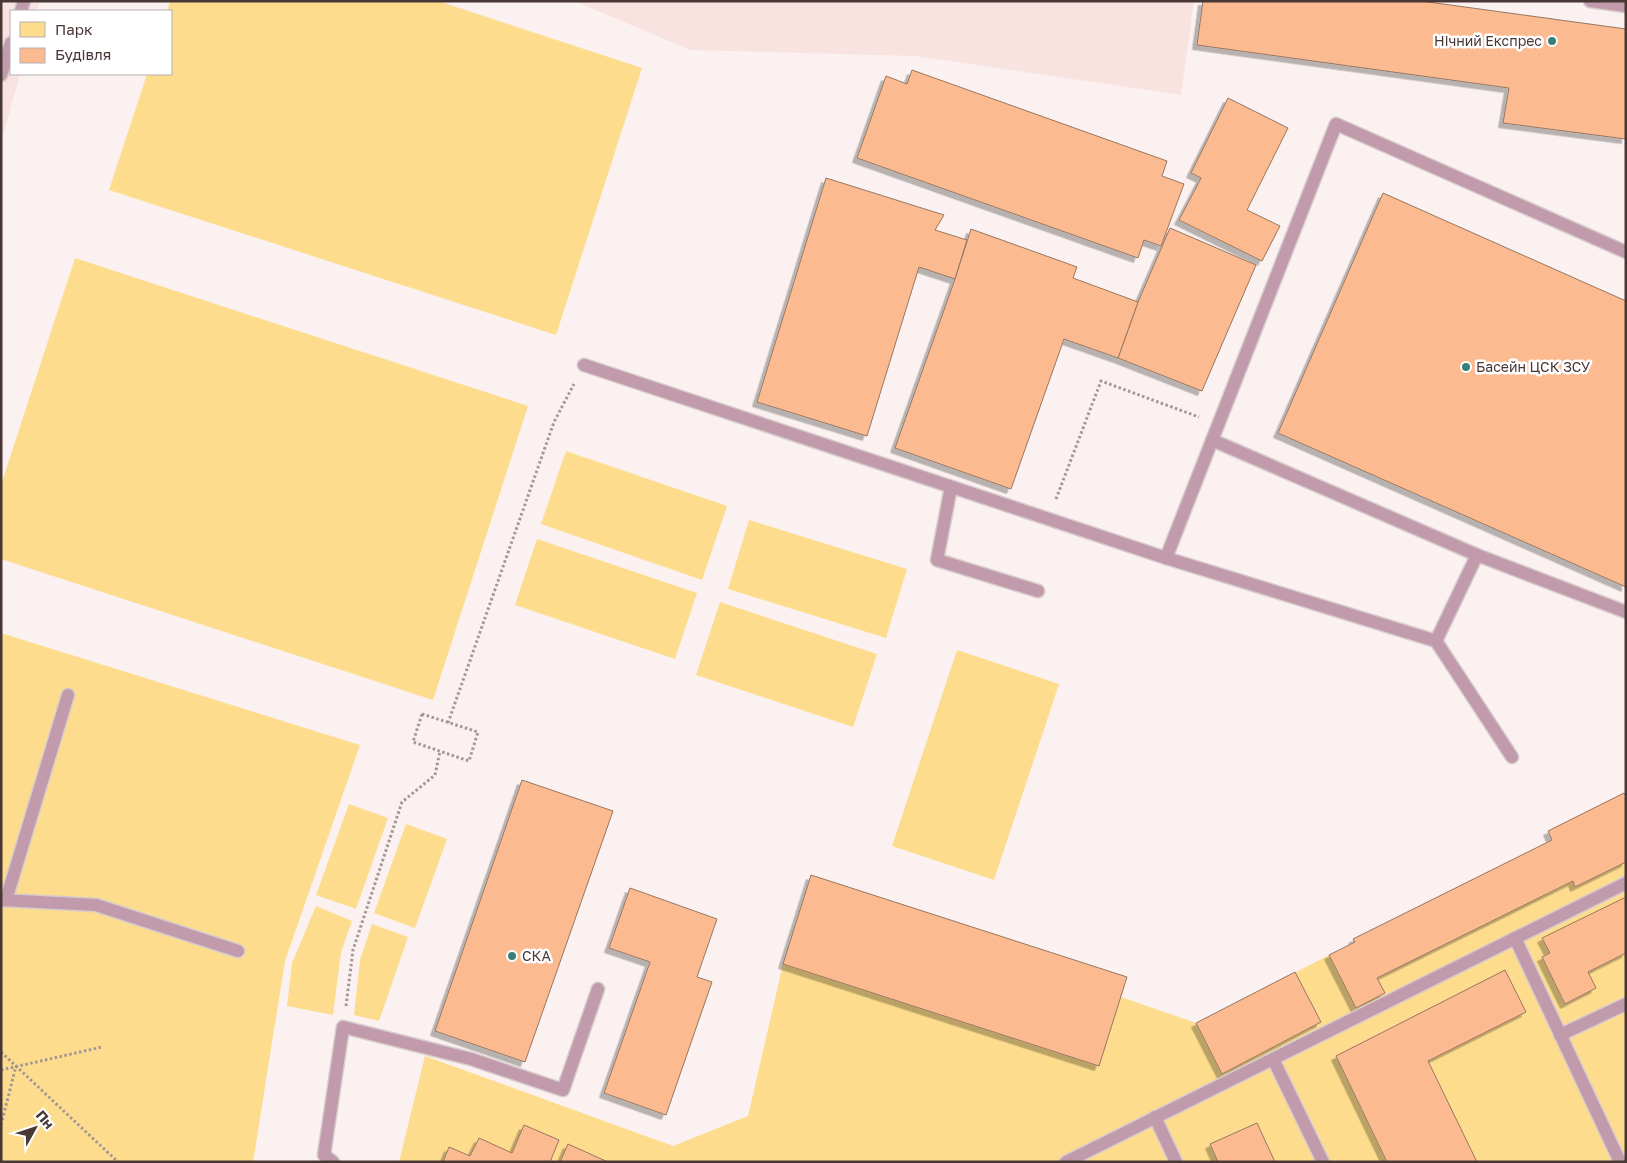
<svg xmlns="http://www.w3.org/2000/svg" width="1627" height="1163" viewBox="0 0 1627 1163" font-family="'Golos Text',sans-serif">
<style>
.built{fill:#f8e3e1}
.green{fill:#fddd8d}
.building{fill:#fbba8f;stroke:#967762;filter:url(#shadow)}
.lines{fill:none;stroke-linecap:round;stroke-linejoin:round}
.lane-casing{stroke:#d7cccb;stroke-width:15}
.path{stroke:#a49796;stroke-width:3;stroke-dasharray:2.5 2.5;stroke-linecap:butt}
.lane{stroke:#c19aac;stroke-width:12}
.poi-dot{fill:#377f78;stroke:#fff;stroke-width:2}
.labels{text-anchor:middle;stroke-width:5;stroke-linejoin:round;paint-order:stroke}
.poi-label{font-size:14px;fill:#493736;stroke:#fff;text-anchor:start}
</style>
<defs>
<filter id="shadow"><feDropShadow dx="-4.5" dy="4.5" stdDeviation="0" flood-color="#0004"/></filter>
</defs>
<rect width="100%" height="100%" fill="#faf1f0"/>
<g class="built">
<polygon points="1,1 40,1 37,11 11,11 11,74 20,74 1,143"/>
<polygon points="574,1 1194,1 1181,95 915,56 690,50"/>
</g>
<g class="green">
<polygon points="170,1 438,1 642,68 556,335 109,190 147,74 171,74 171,11 167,11"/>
<polygon points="75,258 528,406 433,700 1,559 1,485"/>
<polygon points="566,451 727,506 702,580 541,524"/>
<polygon points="749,520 907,569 886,638 728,589"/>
<polygon points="537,539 697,593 675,659 515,605"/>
<polygon points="720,602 877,654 853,727 696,675"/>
<polygon points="1,633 360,745 285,961 253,1162 1,1162"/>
<polygon points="957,650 1059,684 994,880 892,846"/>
<polygon points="1624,793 1626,796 1626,1162 399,1162 425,1056 673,1146 748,1116 783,964 811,875 1127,977 1121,997 1196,1023 1355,942 1353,939 1552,840 1548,831"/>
<polygon points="349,804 388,818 356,909 316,895"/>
<polygon points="406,824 447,839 415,928 374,913"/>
<polygon points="316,906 352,921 341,952 333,1015 287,1006 292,963"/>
<polygon points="372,924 408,937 379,1021 354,1015 360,960"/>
</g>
<g class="building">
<polygon points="1203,1 1421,1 1626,29 1626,139 1503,123 1509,88 1197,45"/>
<polygon points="912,70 1167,161 1162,176 1184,184 1161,246 1144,240 1138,258 857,158 886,76 907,84"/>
<polygon points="1228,98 1288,128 1247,210 1280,226 1262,261 1179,220 1201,178 1191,173"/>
<polygon points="826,178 944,215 935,230 967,240 955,279 919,267 867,436 757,402"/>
<polygon points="1383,193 1626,301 1626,587 1278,433"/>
<polygon points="1170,228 1256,265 1202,391 1118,358 1138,302"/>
<polygon points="971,229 1077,267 1073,278 1138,302 1118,358 1064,339 1011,489 895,448 955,279"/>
<polygon points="522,780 613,811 525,1062 435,1031"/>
<polygon points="1624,793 1626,796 1626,862 1575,887 1573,881 1377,978 1385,993 1356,1008 1329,955 1355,942 1353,939 1552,840 1548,831"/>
<polygon points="811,875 1127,977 1099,1066 783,964"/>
<polygon points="630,888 717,919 697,977 712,982 666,1115 604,1093 650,962 609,948"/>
<polygon points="1626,897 1626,953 1588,972 1596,988 1565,1004 1542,957 1550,953 1542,938"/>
<polygon points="1505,970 1526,1012 1428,1061 1477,1162 1387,1162 1336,1056"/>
<polygon points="1295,972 1321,1022 1222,1074 1196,1023"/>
<polygon points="1257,1123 1275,1162 1218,1162 1210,1144"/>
<polygon points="524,1125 559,1140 550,1162 443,1162 449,1147 470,1156 479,1138 512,1153"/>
<polygon points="568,1144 608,1162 560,1162"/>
</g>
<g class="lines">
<defs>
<g id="lane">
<polyline points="1590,1 1626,6"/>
<polyline points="21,11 24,1"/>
<polyline points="1,75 11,43"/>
<polyline points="584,365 1166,558 1436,641 1512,757"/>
<polyline points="1212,440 1477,555 1626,612"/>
<polyline points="951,487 937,560 1038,591"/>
<polyline points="1166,558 1336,124 1626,252"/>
<polyline points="1436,641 1477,555"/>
<polyline points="1,900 96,905 238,951"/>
<polyline points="6,900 68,695"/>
<polyline points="1515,938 1620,1162"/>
<polyline points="1560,1035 1626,1004"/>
<polyline points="1273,1059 1323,1162"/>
<polyline points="1155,1117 1176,1162"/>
<polyline points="333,1162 324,1155 343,1027 471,1059 563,1090 598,989"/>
<polyline points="1066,1162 1626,883"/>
</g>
</defs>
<use href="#lane" class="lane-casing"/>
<g class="path">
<polyline points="1056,499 1101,381 1199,417"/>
<polygon points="422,714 478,732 469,761 413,742"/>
<polyline points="448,723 554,422 574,384"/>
<polyline points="346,1006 353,950 402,802 435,775 440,751"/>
<polyline points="1,1052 118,1162"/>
<polyline points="1,1070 102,1047"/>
<polyline points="1,1125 16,1066"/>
</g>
<use href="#lane" class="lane"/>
</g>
<g class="poi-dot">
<circle cx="1552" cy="41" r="5"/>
<circle cx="1466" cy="367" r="5"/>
<circle cx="512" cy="956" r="5"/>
</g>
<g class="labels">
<g class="poi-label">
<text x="1542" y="46" text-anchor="end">Нічний Експрес</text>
<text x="1476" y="372">Басейн ЦСК ЗСУ</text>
<text x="522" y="961">СКА</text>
</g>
</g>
<rect width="1627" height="1163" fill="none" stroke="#493736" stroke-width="5"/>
<rect x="10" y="10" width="162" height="65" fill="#ffffff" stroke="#b6afaf"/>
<rect x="20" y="22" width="25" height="15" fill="#fddd8d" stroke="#b6afaf"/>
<text x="55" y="35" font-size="15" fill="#493736">Парк</text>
<rect x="20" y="48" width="25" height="15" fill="#fbba8f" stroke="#b6afaf"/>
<text x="55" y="60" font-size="15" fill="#493736">Будівля</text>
<g transform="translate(35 1128) rotate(50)" stroke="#ffffff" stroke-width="4" paint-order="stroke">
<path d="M0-4L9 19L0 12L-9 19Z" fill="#493736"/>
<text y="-8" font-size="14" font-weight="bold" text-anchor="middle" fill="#493736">Пн</text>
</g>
</svg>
